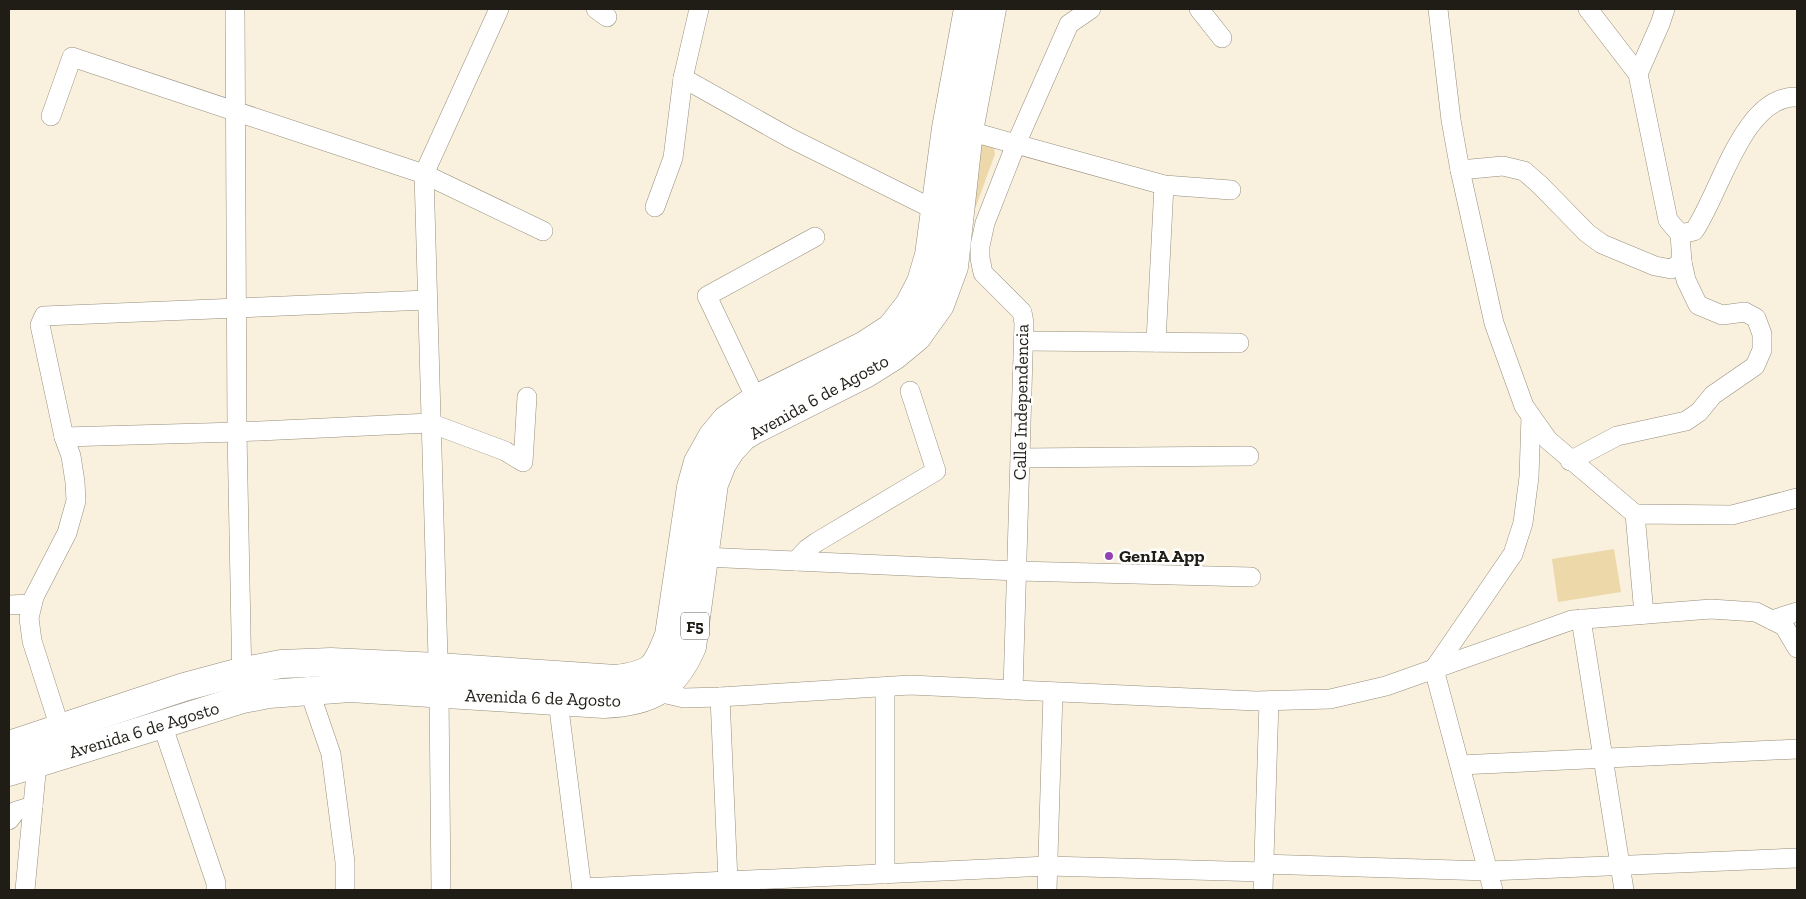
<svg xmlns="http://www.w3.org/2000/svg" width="1806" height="899" viewBox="0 0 1806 899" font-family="'Zilla Slab',serif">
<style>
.green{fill:#ecd8a9}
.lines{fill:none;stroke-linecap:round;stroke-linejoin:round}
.minor-casing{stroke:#968e7c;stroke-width:20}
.highway-casing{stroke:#968e7c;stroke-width:29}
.minor{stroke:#fff;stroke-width:19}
.highway{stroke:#fff;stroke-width:28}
.poi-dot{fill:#9542b1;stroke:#fefefe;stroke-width:2}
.labels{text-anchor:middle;stroke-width:5;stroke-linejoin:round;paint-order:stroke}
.shield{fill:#fefefe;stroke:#63605c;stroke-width:1}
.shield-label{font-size:16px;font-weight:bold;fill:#201d16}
.street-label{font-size:18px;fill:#201d16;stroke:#fefefe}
.poi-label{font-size:18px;font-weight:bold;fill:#201d16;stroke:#fefefe;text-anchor:start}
</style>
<rect width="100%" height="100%" fill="#f9f0dd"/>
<g class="green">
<polygon points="988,144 994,148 995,154 971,220 981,145"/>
<polygon points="1614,549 1621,592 1558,602 1552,559"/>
</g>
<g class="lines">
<defs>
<g id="minor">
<polyline points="235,9 237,432 242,683"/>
<polyline points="596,9 607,17"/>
<polyline points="1199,9 1222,38"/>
<polyline points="1438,9 1451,120 1460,170 1494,323 1524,406 1548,440 1635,514"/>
<polyline points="1588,9 1638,74"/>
<path d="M1665,9l-5,15 -22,50 30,146 12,14 14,-3c26,-37 49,-136 103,-134"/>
<polyline points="683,78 790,138 935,210"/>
<polyline points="51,116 72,57 424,174 543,231"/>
<polyline points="957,129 969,131 1164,185 1231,190"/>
<polyline points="1460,170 1503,166 1524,171 1540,185 1587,233 1602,244 1655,266 1671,269 1682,262 1680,234"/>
<polyline points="655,207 673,158 683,78 699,9"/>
<polyline points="1024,341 1239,343"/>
<polyline points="1156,342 1164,185"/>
<polyline points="756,399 707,296 815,237"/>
<polyline points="64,437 237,432 430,423 505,451 523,462 527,397"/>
<polyline points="1020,458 1249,456"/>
<polyline points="1570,461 1617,436 1686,421 1699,412 1713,395 1755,366 1762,350 1762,334 1756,318 1745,312 1722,315 1698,305 1686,280 1682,262"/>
<polyline points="704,557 1017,571 1251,577"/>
<polyline points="796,561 807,549 817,542 936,471 910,391"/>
<polyline points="9,605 32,604"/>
<polyline points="1644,614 1635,514 1732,515 1797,498"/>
<polyline points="1581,619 1624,890"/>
<polyline points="1772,620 1797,612"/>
<polyline points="885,687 885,874"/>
<polyline points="309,690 331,754 345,862 345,890"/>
<polyline points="1013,690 1024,323 1022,312 983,273 980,258 980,246 985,223 1016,144 1069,24 1091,9"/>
<polyline points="658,692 684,698 720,697 910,685 1256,701 1330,699 1386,686 1572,620 1711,609 1756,612 1784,626 1797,648"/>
<polyline points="720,697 728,881 1048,866 1264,872"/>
<polyline points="558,701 582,890"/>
<polyline points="162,724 216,883 216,890"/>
<polyline points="60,728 32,641 29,618 34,597 67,533 76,501 75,482 71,456 64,437 40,325 44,316 427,300"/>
<polyline points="1460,765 1797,749"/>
<polyline points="9,820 16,811 33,806"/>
<polyline points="1264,864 1488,871 1797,858"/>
<polyline points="582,888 728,881"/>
<polyline points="25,890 37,763"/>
<polyline points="441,890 439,693 424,174 499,9"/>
<polyline points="1047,890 1053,692"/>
<polyline points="1263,890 1269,701"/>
<polyline points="1493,890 1434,669 1513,554 1523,523 1529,477 1531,416"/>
</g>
<g id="highway">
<path d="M9,745l175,-58 56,-15 41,-8 50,-2 107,5 178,12c37,-5 40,-10 53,-44l22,-148 7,-25 14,-25 14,-17 30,-21 109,-54 26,-17 18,-23 12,-23 8,-27 17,-127 22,-119"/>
<path d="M9,772l234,-73 26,-5 81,-6 254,16c46,-2 69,-14 88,-57l22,-163 8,-20 9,-14 12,-13 11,-7 113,-57 27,-17 23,-19 23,-32 14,-38 15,-136 23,-122"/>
</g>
</defs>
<use href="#minor" class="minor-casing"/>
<use href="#highway" class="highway-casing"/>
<use href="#minor" class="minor"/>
<use href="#highway" class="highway"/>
</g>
<circle class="poi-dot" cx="1109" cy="556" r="5"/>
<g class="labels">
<rect class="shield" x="681" y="612.5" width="28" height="27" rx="4"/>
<g class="shield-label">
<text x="695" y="632">F5</text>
</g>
<g class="street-label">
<text transform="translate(819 397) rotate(-29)" y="6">Avenida 6 de Agosto</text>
<text transform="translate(1021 402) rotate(-89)" y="6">Calle Independencia</text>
<text transform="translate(543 698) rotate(2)" y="6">Avenida 6 de Agosto</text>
<text transform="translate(144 730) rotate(-17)" y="6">Avenida 6 de Agosto</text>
</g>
<g class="poi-label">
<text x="1119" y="562">GenIA App</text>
</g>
</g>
<rect width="1806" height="899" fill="none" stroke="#201d16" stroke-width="20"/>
</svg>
